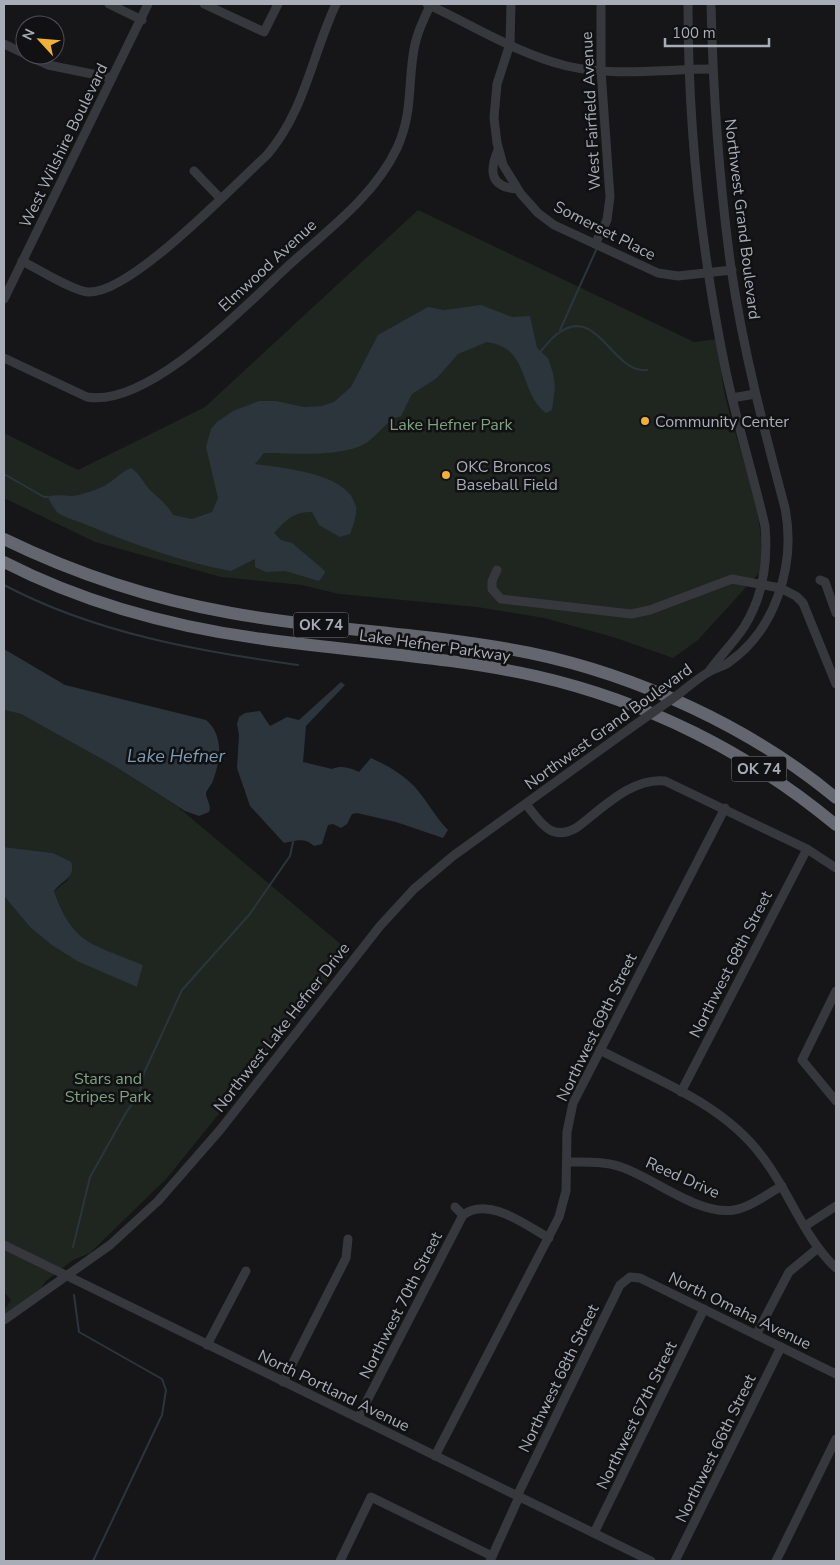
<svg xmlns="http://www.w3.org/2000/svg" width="840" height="1565" viewBox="0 0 840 1565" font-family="'Nunito Sans',sans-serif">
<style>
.green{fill:#1e261f}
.water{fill:#2c353c}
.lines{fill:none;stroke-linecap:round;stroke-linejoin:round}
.stream{stroke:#2c353c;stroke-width:2}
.minor{stroke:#37383d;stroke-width:9}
.highway{stroke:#63666e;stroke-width:12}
.minor-bridge{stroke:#37383d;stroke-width:9}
.poi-dot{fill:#f2b134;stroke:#111113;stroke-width:2}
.labels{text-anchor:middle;stroke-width:5;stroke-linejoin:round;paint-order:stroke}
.shield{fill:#111113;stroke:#7b7e86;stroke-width:1}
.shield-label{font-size:15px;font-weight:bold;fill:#a8adb8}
.street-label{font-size:16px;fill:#a8adb8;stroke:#111113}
.poi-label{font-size:16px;fill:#a8adb8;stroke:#111113;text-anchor:start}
.park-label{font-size:16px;fill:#7fa381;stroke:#111113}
.water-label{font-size:18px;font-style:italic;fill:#7f9bb3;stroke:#111113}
</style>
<rect width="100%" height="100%" fill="#161618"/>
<g class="green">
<path d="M418,210l276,132 23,-3c4,22 4,43 10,65 12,48 43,121 32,169l-61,67 -25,18 -60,-21 -69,-19 -67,-11 -138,-13 -37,-9 -81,-8 -126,-35 -91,-44v-65l74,37 127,-63z"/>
<path d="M4,710l17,4 95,53 62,40 172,145 -183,226 -77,75 -17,7 -27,21 -5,7 -37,28v-6l7,-10 -7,-8v-396l26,31 75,45 32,15 6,-22c-50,-21 -70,-19 -89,-74l13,-10 6,-14 -20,-14 -49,-6z"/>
</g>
<g class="water">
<path d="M481,305l31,12 18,-1 7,32 11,10 5,15 2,14 -3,23 -6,3c-28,-21 -15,-65 -59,-71l-29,12 -21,24 -25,16 -11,22c-17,4 -24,24 -43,31 -30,10 -64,6 -94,6l-9,11c27,4 95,9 101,43 1,8 -3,19 -6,27l-10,3 -21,-12 -7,-13c-18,-1 -26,8 -38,21l7,7 11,3 32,27 1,3 -6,8 -34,-10 -19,1 -11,-5v-8l-24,12c-49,-9 -99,-27 -144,-46 -9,-4 -21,-7 -29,-12 -4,-4 -8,-11 -10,-16 11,-4 20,1 31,-2 7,-2 16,-5 23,-8 11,-5 18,-15 29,-19 9,6 12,14 18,21 9,9 18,15 24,26l19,4 20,-7 6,-14 -12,-51 5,-18 6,-7 16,-11 26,-10h17l28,6 18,-1 12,-4 17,-15 27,-52 50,-28 16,3z"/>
<path d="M4,649l61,36 141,35c19,16 14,43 6,63 -2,3 -5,7 -6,10 0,7 6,12 3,19l-10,4 -14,-5 -69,-44 -95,-53 -17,-4z"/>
<path d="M341,682l4,3 -39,41 -3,36 29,7c9,-4 19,-1 27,3l12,-14c16,7 31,16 43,28 13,14 21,31 34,44l-5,8 -47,-16 -39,-9 -5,1 -5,10 -6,4 -8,-4 -5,1 -6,19 -8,2c-10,-9 -18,-5 -30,-3l-34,-37 -13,-38 2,-33 -2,-11 2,-7 6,-4 15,-2 10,15 17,-9 12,3z"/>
<path d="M4,847l49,6 18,9c6,15 -10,19 -17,29 19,55 40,53 89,74l-6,22 -60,-26 -25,-16 -22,-18 -26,-31z"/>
</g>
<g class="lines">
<g class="stream">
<polyline points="560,330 597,248"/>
<path d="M541,351c5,-6 12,-15 19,-19 38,-26 53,42 87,38"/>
<polyline points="4,474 44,497 48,497"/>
<path d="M4,585c91,48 193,66 294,80"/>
<polyline points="73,1247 90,1177 127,1111 139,1095 144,1073 182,990 249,915 290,856 293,842"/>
<polyline points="74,1295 79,1332 162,1379 166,1390 162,1415 93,1561"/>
</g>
<g class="minor">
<polyline points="109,4 142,20"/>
<polyline points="204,4 264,32 278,4"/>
<path d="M427,4c45,21 91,50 140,62 47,11 98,3 146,3"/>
<polyline points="511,4 510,44 497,84 494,118 497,143 503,165 521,194 538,213 554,225 658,273 678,276 732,270"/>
<path d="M688,4c0,123 13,247 38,368 11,51 27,102 39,154 3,35 -2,71 -21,101 -10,15 -23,28 -34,43"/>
<polyline points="4,44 25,54"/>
<polyline points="26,55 48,65 112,78"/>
<path d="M498,150c-9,21 -8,37 19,39"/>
<polyline points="194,171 220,198"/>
<polyline points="595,244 607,220 610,197 601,71 601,4"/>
<path d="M22,261c16,8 51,30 66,31 42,3 146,-107 179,-137 38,-44 45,-100 69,-151"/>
<polyline points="4,299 148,4"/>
<path d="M4,358l83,39c61,11 158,-91 200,-130 39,-36 87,-70 110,-119 17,-37 10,-67 18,-104 3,-13 9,-26 15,-38"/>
<polyline points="732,398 755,394"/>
<polyline points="497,570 492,581 492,589 501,599 631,614 650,610 732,579 780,588 796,596 803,603 836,684"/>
<polyline points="820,580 825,582 836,613"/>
<path d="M679,694c9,-7 18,-15 28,-21 6,-4 14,-6 21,-10 48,-33 68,-99 57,-155 -21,-79 -42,-158 -54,-240 -12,-88 -18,-176 -20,-264"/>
<path d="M526,804c14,18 25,38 50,24 25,-18 55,-51 89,-47l142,68 29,19"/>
<polyline points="836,991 802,1060 836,1101"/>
<path d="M600,1050c56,30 122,53 161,105 28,35 42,82 75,113"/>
<polyline points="681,1092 807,849"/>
<path d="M568,1162c18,0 36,-1 53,5 33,11 78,49 113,43 17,-3 33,-16 48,-24"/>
<path d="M463,1215c26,-19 62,10 86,23"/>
<polyline points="805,1226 836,1206"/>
<polyline points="4,1245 651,1561"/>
<polyline points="4,1320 110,1245 158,1201 220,1130 380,926 414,889 453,856 632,727"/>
<polyline points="756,1335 789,1272 818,1248"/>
<polyline points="207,1345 246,1271"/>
<polyline points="283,1382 346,1258 348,1239"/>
<polyline points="358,1418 463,1215 455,1207"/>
<polyline points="435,1456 559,1217 566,1191 567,1132 573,1103 725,808"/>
<polyline points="517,1496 620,1285 630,1277 640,1278 836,1374"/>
<polyline points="594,1533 704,1309"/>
<polyline points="340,1561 371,1497 492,1556"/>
<polyline points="490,1561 519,1497"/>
<polyline points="675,1561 781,1347"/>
<polyline points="776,1561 836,1439"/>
</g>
<g class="highway">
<path d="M4,539c72,35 148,60 227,74 99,18 200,20 299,40 107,22 222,75 306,145"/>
<path d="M4,562c80,41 169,65 259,77 91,13 184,17 273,37 110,25 214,77 300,149"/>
</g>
<polyline class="minor-bridge" points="632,727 679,694"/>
</g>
<g class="poi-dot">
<circle cx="645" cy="421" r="5"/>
<circle cx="446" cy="475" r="5"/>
</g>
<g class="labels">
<g class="shield">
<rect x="293.5" y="612.5" width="55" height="25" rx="4"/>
<rect x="731.5" y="756.5" width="55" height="25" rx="4"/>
</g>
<g class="shield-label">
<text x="321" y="630">OK 74</text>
<text x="759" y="774">OK 74</text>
</g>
<g class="street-label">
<text transform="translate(590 111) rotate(-93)" y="6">West Fairfield Avenue</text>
<text transform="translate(63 145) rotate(-64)" y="6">West Wilshire Boulevard</text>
<text transform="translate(743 219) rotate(83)" y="6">Northwest Grand Boulevard</text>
<text transform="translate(605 230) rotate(27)" y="6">Somerset Place</text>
<text transform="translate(267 265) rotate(-43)" y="6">Elmwood Avenue</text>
<text transform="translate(435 645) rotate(8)" y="6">Lake Hefner Parkway</text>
<text transform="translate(608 726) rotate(-36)" y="6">Northwest Grand Boulevard</text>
<text transform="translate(730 964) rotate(-63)" y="6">Northwest 68th Street</text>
<text transform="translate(281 1027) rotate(-52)" y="6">Northwest Lake Hefner Drive</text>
<text transform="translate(596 1027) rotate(-64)" y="6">Northwest 69th Street</text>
<text transform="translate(683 1177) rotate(24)" y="6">Reed Drive</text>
<text transform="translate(400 1305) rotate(-63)" y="6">Northwest 70th Street</text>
<text transform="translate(740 1310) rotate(26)" y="6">North Omaha Avenue</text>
<text transform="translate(558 1378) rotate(-64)" y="6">Northwest 68th Street</text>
<text transform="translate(334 1390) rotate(26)" y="6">North Portland Avenue</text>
<text transform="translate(636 1415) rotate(-64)" y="6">Northwest 67th Street</text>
<text transform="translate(715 1448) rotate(-64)" y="6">Northwest 66th Street</text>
</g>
<g class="poi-label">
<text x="655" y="427">Community Center</text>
<text x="456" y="472">OKC Broncos<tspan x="456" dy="18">Baseball Field</tspan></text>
</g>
<g class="park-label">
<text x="451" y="430">Lake Hefner Park</text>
<text x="108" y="1084">Stars and<tspan x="108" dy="18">Stripes Park</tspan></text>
</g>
<g class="water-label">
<text x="176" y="762">Lake Hefner</text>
</g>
</g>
<rect width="840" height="1565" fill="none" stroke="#a8adb8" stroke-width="10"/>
<g transform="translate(40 40) rotate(296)"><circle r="24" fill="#111113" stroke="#4d4f55"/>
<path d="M0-4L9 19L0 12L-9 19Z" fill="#f2b134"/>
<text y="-8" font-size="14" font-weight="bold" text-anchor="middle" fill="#a8adb8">N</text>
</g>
<path d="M665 38v8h104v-8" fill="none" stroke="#a8adb8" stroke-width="2.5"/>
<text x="672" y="38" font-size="15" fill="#a8adb8" stroke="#111113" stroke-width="4" paint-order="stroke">100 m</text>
</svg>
